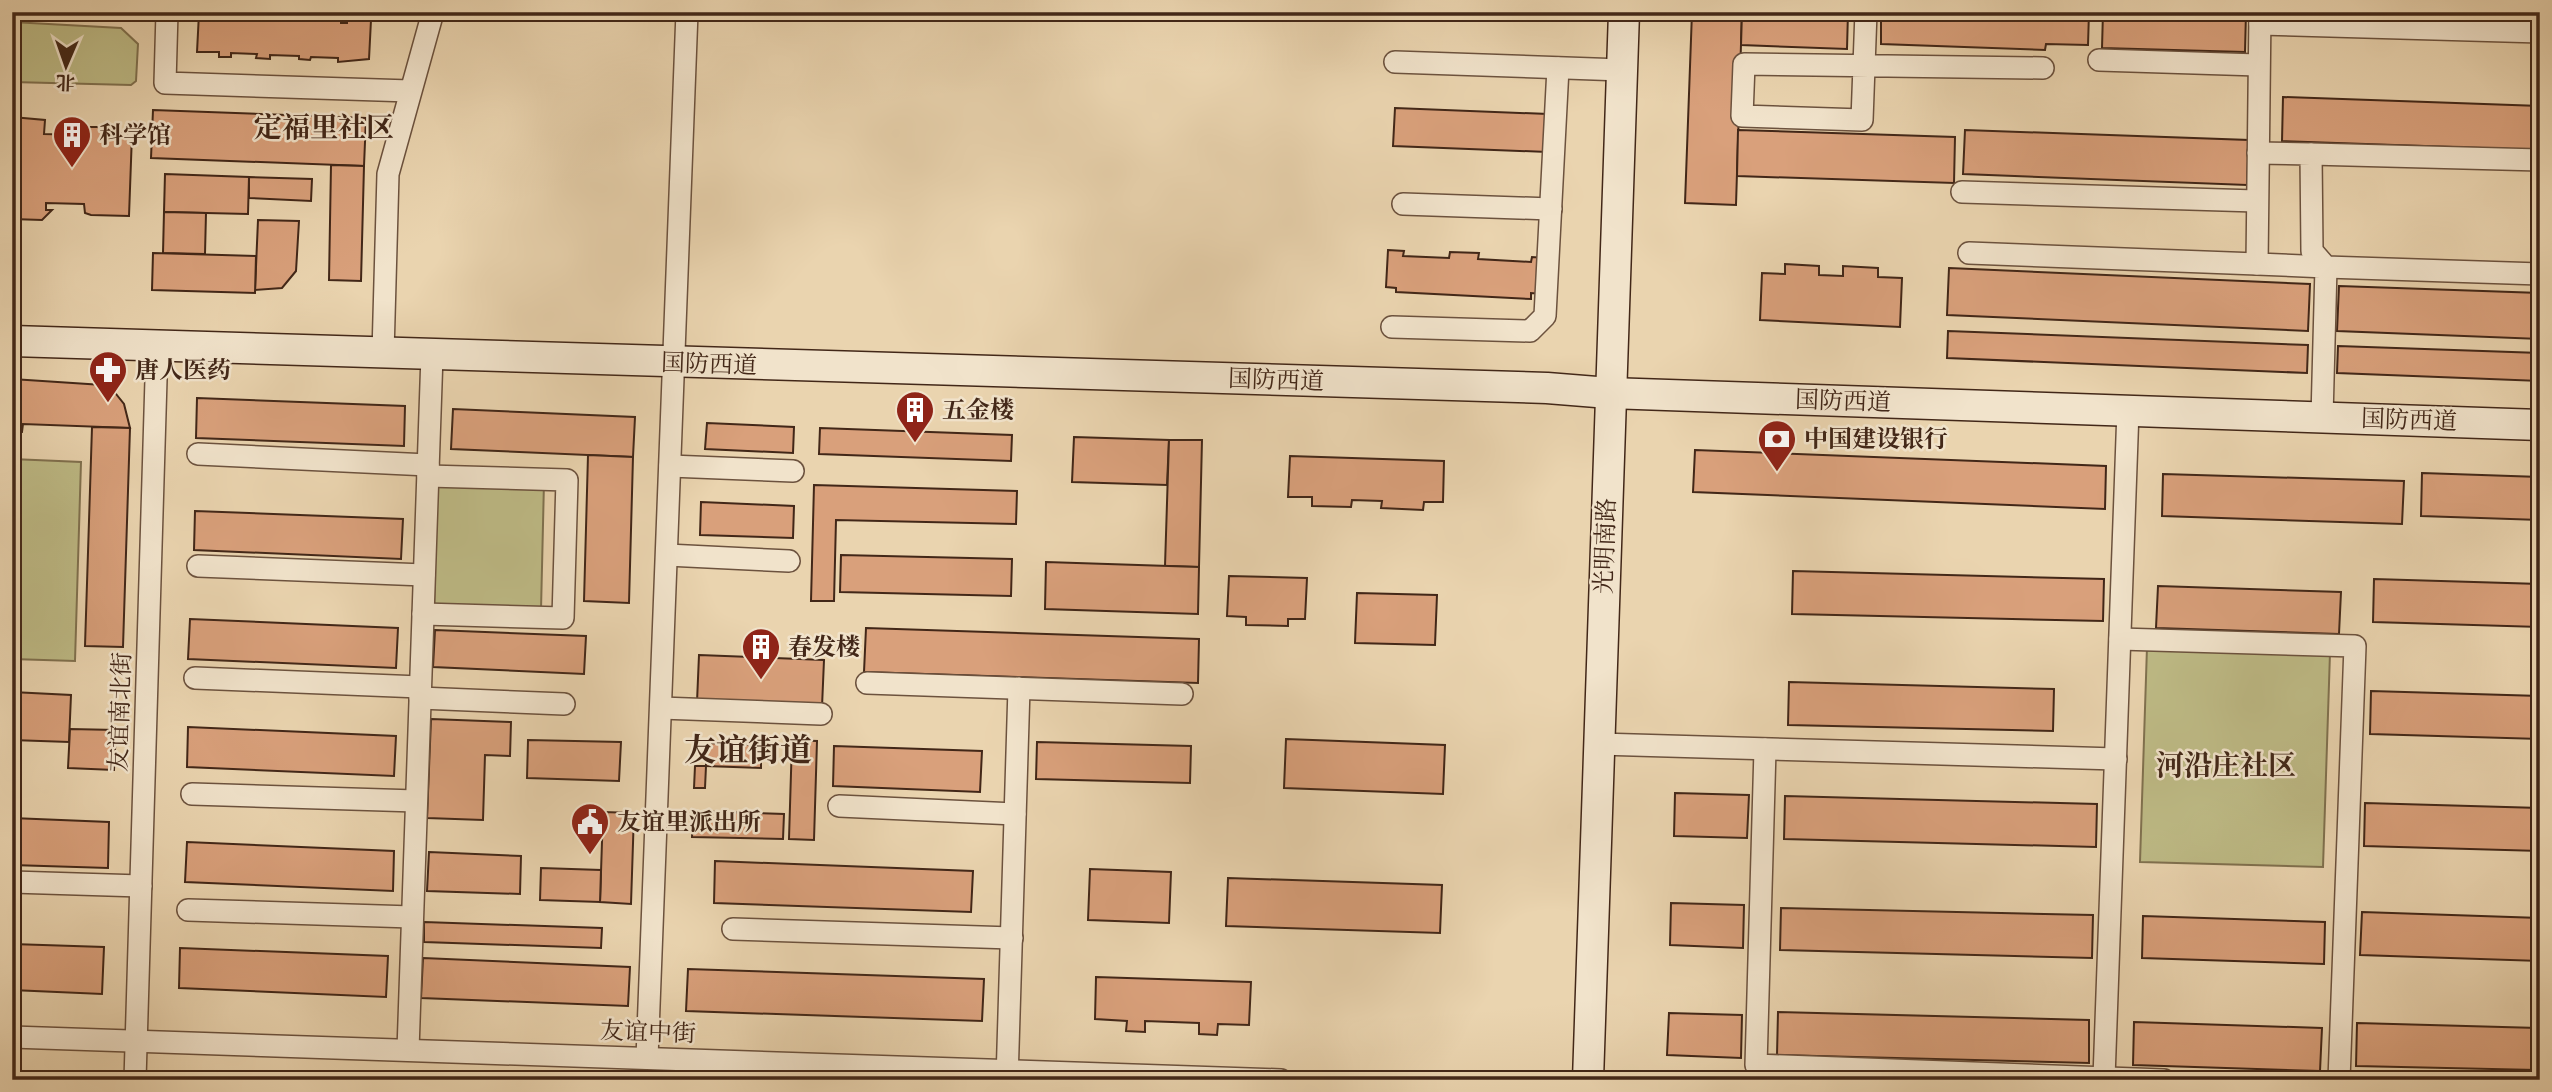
<svg xmlns="http://www.w3.org/2000/svg" width="2552" height="1092" viewBox="0 0 2552 1092" font-family="'EB Garamond','Noto Serif SC',serif">
<style>
.green{fill:#bebb86;stroke:#80714f;stroke-width:2}
.building{fill:#d9a07b;stroke:#422718;stroke-width:2}
.lines{fill:none;stroke-linecap:round;stroke-linejoin:round}
.street-casing{stroke:#6c523e;stroke-width:24}
.secondary-casing{stroke:#422718;stroke-width:33}
.street{stroke:#f1e3cb;stroke-width:21}
.secondary{stroke:#f1e3cb;stroke-width:30}
.labels{text-anchor:middle;stroke-width:5;stroke-linejoin:round;paint-order:stroke}
.poi-label{font-size:24px;font-weight:bold;fill:#422718;stroke:#f1e3cb;text-anchor:start}
.street-label{font-size:24px;fill:#422718;stroke:#f1e3cb}
.quarter-label{font-size:28px;font-weight:bold;fill:#422718;stroke:#f1e3cb}
.district-label{font-size:32px;font-weight:bold;fill:#422718;stroke:#f1e3cb}
</style>
<rect width="100%" height="100%" fill="#ead4af"/>
<filter id="stains"><feTurbulence type="fractalNoise" baseFrequency=".00286" numOctaves="4"/><feColorMatrix values="0 0 0 0 .2 0 0 0 0 .09 0 0 0 0 .02 0 0 0 .5 -.17"/></filter>
<radialGradient id="worn" r=".72"><stop offset=".6" stop-color="#630" stop-opacity="0"/><stop offset="1" stop-color="#630" stop-opacity=".3"/></radialGradient>
<g class="green">
<polygon points="12,22 121,28 138,44 136,81 131,85 12,82"/>
<polygon points="12,459 81,462 75,661 12,659"/>
<polygon points="437,480 544,482 541,610 434,607"/>
<polygon points="2147,647 2330,653 2323,867 2140,862"/>
</g>
<g class="building">
<polygon points="1692,12 1742,12 1736,205 1685,203"/>
<polygon points="1742,12 1848,12 1847,49 1741,45"/>
<polygon points="1881,12 2089,12 2088,45 2046,44 2045,50 1881,44"/>
<polygon points="2103,12 2246,12 2245,52 2102,48"/>
<polygon points="2375,12 2501,12 2501,16"/>
<polygon points="199,13 228,14 228,18 232,19 233,14 263,15 262,20 267,20 267,16 302,17 302,21 306,21 306,17 341,19 341,23 347,23 347,19 371,20 369,59 338,62 338,58 311,57 310,60 299,59 299,56 270,55 270,59 256,58 257,54 231,53 231,57 219,57 219,52 197,52"/>
<polygon points="2283,97 2540,106 2540,150 2282,141"/>
<polygon points="1395,108 1548,114 1547,152 1393,146"/>
<polygon points="153,110 366,118 364,166 151,158"/>
<polygon points="12,117 45,120 44,134 84,135 88,127 102,127 102,132 132,134 129,216 91,215 85,213 84,204 46,203 46,210 52,210 42,220 12,219"/>
<polygon points="1738,130 1955,137 1954,183 1737,176"/>
<polygon points="1965,130 2249,140 2247,185 1963,174"/>
<polygon points="331,165 364,166 361,281 329,280"/>
<polygon points="165,174 249,177 248,214 164,212"/>
<polygon points="249,177 312,179 311,201 249,198"/>
<polygon points="164,212 206,213 205,254 163,253"/>
<polygon points="258,220 299,221 296,271 282,288 255,290"/>
<polygon points="1388,250 1404,251 1403,256 1449,258 1450,252 1479,253 1478,259 1531,262 1532,257 1545,258 1543,294 1531,293 1531,299 1396,292 1396,288 1386,287"/>
<polygon points="153,253 256,256 255,293 152,290"/>
<polygon points="1785,264 1819,266 1819,275 1843,276 1843,266 1878,268 1878,277 1902,278 1900,327 1760,320 1762,273 1785,274"/>
<polygon points="1949,268 2310,284 2308,331 1947,315"/>
<polygon points="2339,286 2540,293 2540,339 2337,331"/>
<polygon points="1948,331 2308,345 2307,373 1947,358"/>
<polygon points="2338,346 2540,353 2540,381 2337,373"/>
<polygon points="12,379 103,385 112,389 124,404 130,428 23,424 22,432 12,431"/>
<polygon points="197,398 405,406 404,446 196,438"/>
<polygon points="453,409 635,417 633,457 451,449"/>
<polygon points="707,423 794,427 793,453 705,449"/>
<polygon points="92,427 130,428 123,647 85,646"/>
<polygon points="820,428 1012,435 1011,461 819,454"/>
<polygon points="1074,437 1169,440 1167,485 1072,482"/>
<polygon points="1169,440 1202,440 1199,567 1165,566"/>
<polygon points="1695,450 2106,466 2105,509 1693,492"/>
<polygon points="588,455 633,457 629,603 584,601"/>
<polygon points="1290,456 1444,461 1443,502 1424,502 1423,510 1381,508 1382,501 1352,500 1351,507 1312,506 1312,497 1288,497"/>
<polygon points="2422,473 2540,477 2540,520 2421,516"/>
<polygon points="2163,474 2404,481 2402,524 2162,516"/>
<polygon points="814,485 1017,491 1016,524 836,520 834,601 811,601"/>
<polygon points="701,502 794,506 793,538 700,535"/>
<polygon points="195,511 403,519 401,559 194,550"/>
<polygon points="841,555 1012,559 1011,596 840,592"/>
<polygon points="1046,562 1199,567 1198,614 1045,609"/>
<polygon points="1793,571 2104,579 2103,621 1792,614"/>
<polygon points="1229,576 1307,578 1305,619 1288,619 1288,626 1246,625 1246,617 1227,616"/>
<polygon points="2374,579 2540,584 2540,627 2373,622"/>
<polygon points="2158,586 2341,592 2339,634 2156,628"/>
<polygon points="1357,593 1437,595 1435,645 1355,643"/>
<polygon points="190,619 398,628 396,668 188,659"/>
<polygon points="866,628 1199,639 1198,683 864,672"/>
<polygon points="435,630 586,636 584,674 433,667"/>
<polygon points="699,655 824,660 822,707 697,702"/>
<polygon points="1789,682 2054,689 2053,731 1788,725"/>
<polygon points="2371,691 2540,696 2540,739 2370,734"/>
<polygon points="12,692 71,695 69,742 12,740"/>
<polygon points="431,719 511,722 510,756 485,755 483,820 427,818"/>
<polygon points="188,727 396,736 394,776 187,767"/>
<polygon points="70,729 116,730 114,770 68,768"/>
<polygon points="1286,739 1445,745 1443,794 1284,788"/>
<polygon points="528,740 621,742 619,781 527,778"/>
<polygon points="792,740 817,741 814,840 789,839"/>
<polygon points="1037,742 1191,746 1190,783 1036,779"/>
<polygon points="706,743 761,745 761,768 706,766"/>
<polygon points="834,746 982,751 980,792 833,786"/>
<polygon points="695,766 706,766 705,788 694,788"/>
<polygon points="1675,793 1749,795 1747,838 1674,836"/>
<polygon points="1785,796 2097,804 2096,847 1784,839"/>
<polygon points="2365,803 2540,808 2540,851 2364,846"/>
<polygon points="693,811 784,814 783,839 692,837"/>
<polygon points="603,812 634,813 631,904 600,902"/>
<polygon points="12,818 109,822 108,868 12,865"/>
<polygon points="187,842 394,851 393,891 185,882"/>
<polygon points="429,852 521,856 520,894 427,891"/>
<polygon points="715,861 973,871 971,912 714,903"/>
<polygon points="541,868 601,870 600,902 540,900"/>
<polygon points="1090,869 1171,872 1169,923 1088,920"/>
<polygon points="1228,878 1442,885 1440,933 1226,926"/>
<polygon points="1671,903 1744,905 1743,948 1670,945"/>
<polygon points="1781,908 2093,915 2092,958 1780,950"/>
<polygon points="2362,912 2540,918 2540,961 2360,955"/>
<polygon points="2143,916 2325,922 2324,964 2142,958"/>
<polygon points="424,922 602,928 601,948 424,942"/>
<polygon points="12,944 104,947 102,994 12,990"/>
<polygon points="180,948 388,956 386,997 179,988"/>
<polygon points="423,958 630,967 628,1006 421,998"/>
<polygon points="688,969 984,979 982,1021 686,1011"/>
<polygon points="1096,977 1251,982 1249,1025 1218,1024 1217,1035 1199,1034 1199,1023 1145,1021 1145,1032 1126,1031 1127,1021 1095,1019"/>
<polygon points="1778,1012 2089,1020 2089,1063 1777,1055"/>
<polygon points="1669,1013 1742,1015 1741,1058 1667,1055"/>
<polygon points="2134,1022 2322,1028 2320,1071 2133,1065"/>
<polygon points="2357,1023 2538,1028 2537,1070 2356,1066"/>
</g>
<g class="lines">
<defs>
<g id="street">
<polyline points="167,12 165,83 410,91"/>
<polyline points="1866,12 1862,120 1742,116 1744,64 2043,68"/>
<polyline points="2260,12 2257,264 2326,267 2322,417"/>
<polyline points="2528,12 2540,32"/>
<polyline points="2260,24 2540,32"/>
<polyline points="2099,60 2258,65"/>
<polyline points="1395,62 1622,70"/>
<polyline points="2258,153 2311,154 2312,251 2326,267 2540,274"/>
<polyline points="2311,154 2540,160"/>
<polyline points="1962,192 2256,201"/>
<polyline points="1403,204 1551,209"/>
<polyline points="1969,253 2257,264"/>
<polyline points="1392,327 1530,331 1545,316 1558,68"/>
<polyline points="383,353 388,174 433,12"/>
<polyline points="198,454 428,465"/>
<polyline points="670,466 793,471"/>
<polyline points="667,555 789,561"/>
<polyline points="198,566 424,575"/>
<polyline points="423,614 563,618 567,480 428,476"/>
<polyline points="2120,639 2355,646 2339,1080"/>
<polyline points="195,678 420,687"/>
<polyline points="867,683 1182,694"/>
<polyline points="420,698 564,704"/>
<polyline points="661,708 821,714"/>
<polyline points="1599,744 2116,759"/>
<polyline points="1765,749 1756,1065 2164,1080"/>
<polyline points="192,794 416,801"/>
<polyline points="839,806 1015,814"/>
<polyline points="12,882 141,886"/>
<polyline points="188,910 412,917"/>
<polyline points="733,929 1012,938"/>
<polyline points="12,1037 1281,1080"/>
<polyline points="408,1050 432,355"/>
<polyline points="647,1058 687,12"/>
<polyline points="2104,1078 2128,410"/>
<polyline points="135,1080 157,346"/>
<polyline points="1007,1080 1019,688"/>
</g>
<g id="secondary">
<polyline points="12,341 1547,388 1609,393 2540,425"/>
<polyline points="1588,1080 1624,12"/>
</g>
</defs>
<use href="#street" class="street-casing"/>
<use href="#secondary" class="secondary-casing"/>
<use href="#street" class="street"/>
<use href="#secondary" class="secondary"/>
</g>
<defs>
<symbol id="building-pin" viewBox="-11 -11 22 30"><path d="M0 17L-7.5 6A9.5 9.5 0 1 1 7.5 6Z" fill="#8f2418" stroke="#f1e3cb"/><path d="M-4-6H4V6H1V3H-1V6H-4ZM-2.5-4.3h1.7v1.8h-1.7ZM.8-4.3h1.7v1.8H.8ZM-2.5-1h1.7V.8h-1.7ZM.8-1h1.7V.8H.8Z" fill="#fff"/></symbol>
<symbol id="pharmacy-pin" viewBox="-11 -11 22 30"><path d="M0 17L-7.5 6A9.5 9.5 0 1 1 7.5 6Z" fill="#8f2418" stroke="#f1e3cb"/><path d="M-2-6h4v4h4v4h-4v4h-4v-4h-4v-4h4Z" fill="#fff"/></symbol>
<symbol id="bank-pin" viewBox="-11 -11 22 30"><path d="M0 17L-7.5 6A9.5 9.5 0 1 1 7.5 6Z" fill="#8f2418" stroke="#f1e3cb"/><path d="M-6-4H6V4H-6ZM0-2.3a2.3 2.3 0 1 0 0 4.6a2.3 2.3 0 1 0 0-4.6Z" fill="#fff"/></symbol>
<symbol id="civic-pin" viewBox="-11 -11 22 30"><path d="M0 17L-7.5 6A9.5 9.5 0 1 1 7.5 6Z" fill="#8f2418" stroke="#f1e3cb"/><path d="M-.6-6.5H3V-4.5H.6V-3L4-1V1h2V6H-6V1h2V-1L-.6-3ZM-1.2 2.5V6h2.4V2.5Z" fill="#fff"/></symbol>
</defs>
<g fill-rule="evenodd">
<use href="#building-pin" x="50" y="113" width="44" height="60"/>
<use href="#pharmacy-pin" x="86" y="348" width="44" height="60"/>
<use href="#building-pin" x="893" y="388" width="44" height="60"/>
<use href="#bank-pin" x="1755" y="417" width="44" height="60"/>
<use href="#building-pin" x="739" y="625" width="44" height="60"/>
<use href="#civic-pin" x="568" y="800" width="44" height="60"/>
</g>
<g class="labels">
<g class="poi-label">
<text x="99" y="143">科学馆</text>
<text x="135" y="378">唐人医药</text>
<text x="942" y="418">五金楼</text>
<text x="1804" y="447">中国建设银行</text>
<text x="788" y="655">春发楼</text>
<text x="617" y="830">友谊里派出所</text>
</g>
<g class="street-label">
<text transform="translate(709 364) rotate(2)" y="8">国防西道</text>
<text transform="translate(1276 380) rotate(2)" y="8">国防西道</text>
<text transform="translate(1843 401) rotate(2)" y="8">国防西道</text>
<text transform="translate(2409 420) rotate(2)" y="8">国防西道</text>
<text transform="translate(1605 546) rotate(-88)" y="8">光明南路</text>
<text transform="translate(120 712) rotate(-88)" y="8">友谊南北街</text>
<text transform="translate(648 1032) rotate(2)" y="8">友谊中街</text>
</g>
<g class="quarter-label">
<text x="324" y="137">定福里社区</text>
<text x="2226" y="775">河沿庄社区</text>
</g>
<g class="district-label">
<text x="748" y="761">友谊街道</text>
</g>
</g>
<rect width="2552" height="1092" fill="none" stroke="#ead4af" stroke-width="42"/>
<rect x="14" y="14" width="2524" height="1064" fill="none" stroke="#422718" stroke-width="3.5"/>
<rect x="21" y="21" width="2510" height="1050" fill="none" stroke="#422718" stroke-width="2"/>
<g transform="translate(66 66) rotate(182)" stroke="#f1e3cb" stroke-width="5" paint-order="stroke">
<path d="M0-5L12 26L0 18L-12 26Z" fill="#422718"/>
<text y="-10" font-size="19" font-weight="bold" text-anchor="middle" fill="#422718">北</text>
</g>
<rect width="100%" height="100%" filter="url(#stains)"/>
<rect width="100%" height="100%" fill="url(#worn)"/>
</svg>
